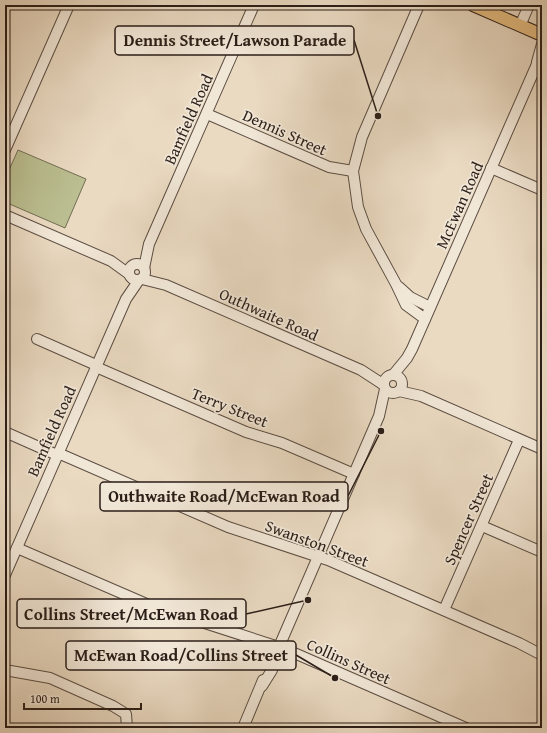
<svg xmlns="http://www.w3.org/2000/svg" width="547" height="733" viewBox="0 0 547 733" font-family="'Gentium Book Plus',serif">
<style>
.green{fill:#babe90;stroke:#726e54}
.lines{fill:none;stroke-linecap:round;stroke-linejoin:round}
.minor-casing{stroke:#5b4d42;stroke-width:12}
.major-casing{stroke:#2b1e18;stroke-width:14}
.minor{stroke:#f1e7d7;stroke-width:10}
.major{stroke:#e5bd81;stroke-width:12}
.labels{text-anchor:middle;stroke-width:3.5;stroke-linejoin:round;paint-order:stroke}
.street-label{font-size:16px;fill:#2b1e18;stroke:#f1e7d7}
.leader{fill:none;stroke:#2b1e18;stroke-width:1.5}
.callout-dot{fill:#2b1e18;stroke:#f1e7d7;stroke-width:1.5}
.callout{fill:#f1e7d7;stroke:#2b1e18;stroke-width:1.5}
.callout-label{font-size:17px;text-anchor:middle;font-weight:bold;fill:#2b1e18}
</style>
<rect width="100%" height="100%" fill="#eadac2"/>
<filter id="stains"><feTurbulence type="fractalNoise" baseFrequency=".005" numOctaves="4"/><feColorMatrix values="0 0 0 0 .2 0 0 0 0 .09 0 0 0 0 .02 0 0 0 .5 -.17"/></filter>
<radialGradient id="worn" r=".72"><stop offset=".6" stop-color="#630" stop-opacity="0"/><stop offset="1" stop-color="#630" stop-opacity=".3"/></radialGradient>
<polygon class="green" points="18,150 86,179 65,228 5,202 5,179"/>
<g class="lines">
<defs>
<g id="minor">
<polyline points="419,5 362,137 353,171 358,207 366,229 396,284 406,305 425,319"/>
<polyline points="520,26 529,5"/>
<polyline points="537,62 542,44"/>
<polyline points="207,114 329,167 353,171"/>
<polyline points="5,150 69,5"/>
<polyline points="491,168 542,190"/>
<polyline points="5,215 111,261 129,274"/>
<circle cx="137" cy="272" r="8"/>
<polyline points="144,268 149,244 254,5"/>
<polyline points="142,279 166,285 361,370 384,385"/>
<polyline points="399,287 410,297 430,307"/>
<polyline points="37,339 96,365"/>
<polyline points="96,367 246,432 282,443 354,474"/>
<circle cx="393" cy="384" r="9"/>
<polyline points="393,375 407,358 412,349 537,64 542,57"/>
<polyline points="399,391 421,396 542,449"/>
<polyline points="5,432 57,455"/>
<polyline points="58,453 228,527 328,560 519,643 542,655"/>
<polyline points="482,526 542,552"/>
<polyline points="17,548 149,605 285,649 466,728"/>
<polyline points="5,575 126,299 139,280"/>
<polyline points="444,610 519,440"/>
<polyline points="5,670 50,678 113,706 126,714 127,728"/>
<polyline points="262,686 272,670 275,656 379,416 385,389"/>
<polyline points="243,728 263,680"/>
</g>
<polyline id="major" points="473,5 542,35"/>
</defs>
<use href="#minor" class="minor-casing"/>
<use href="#major" class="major-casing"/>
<use href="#minor" class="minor"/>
<use href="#major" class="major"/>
</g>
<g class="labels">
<g class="street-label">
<text transform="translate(188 119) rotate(-66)" y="6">Bamfield Road</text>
<text transform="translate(285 132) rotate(24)" y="6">Dennis Street</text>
<text transform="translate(459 205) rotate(-66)" y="6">McEwan Road</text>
<text transform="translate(269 314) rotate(24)" y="6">Outhwaite Road</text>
<text transform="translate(230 407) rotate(22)" y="6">Terry Street</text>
<text transform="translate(51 431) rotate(-66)" y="6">Bamfield Road</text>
<text transform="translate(468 519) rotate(-66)" y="6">Spencer Street</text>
<text transform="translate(317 543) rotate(20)" y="6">Swanston Street</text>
<text transform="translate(349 661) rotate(24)" y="6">Collins Street</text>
</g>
</g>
<path class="leader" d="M378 116L354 40M381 431L348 496M308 600L246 614M335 678L296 655"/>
<g class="callout-dot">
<circle cx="378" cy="116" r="4"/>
<circle cx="381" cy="431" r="4"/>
<circle cx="308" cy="600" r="4"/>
<circle cx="335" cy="678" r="4"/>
</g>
<g class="callout">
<rect x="115" y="26" width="239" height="29" rx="4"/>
<rect x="100" y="482" width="248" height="29" rx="4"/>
<rect x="17" y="599" width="229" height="29" rx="4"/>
<rect x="66" y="641" width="230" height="29" rx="4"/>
</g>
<g class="callout-label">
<text x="235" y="46">Dennis Street/Lawson Parade</text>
<text x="224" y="502">Outhwaite Road/McEwan Road</text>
<text x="131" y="620">Collins Street/McEwan Road</text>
<text x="181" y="661">McEwan Road/Collins Street</text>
</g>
<rect width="547" height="733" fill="none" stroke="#eadac2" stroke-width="20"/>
<rect x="6" y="6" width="535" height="721" fill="none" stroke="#2b1e18" stroke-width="2"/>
<rect x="10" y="10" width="527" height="713" fill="none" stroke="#2b1e18"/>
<path d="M24 703v6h117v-6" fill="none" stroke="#2b1e18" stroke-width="2"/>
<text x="30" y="703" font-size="12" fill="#2b1e18" stroke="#f1e7d7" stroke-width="3" paint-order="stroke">100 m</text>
<rect width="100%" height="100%" filter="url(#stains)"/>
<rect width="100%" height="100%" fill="url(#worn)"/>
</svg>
